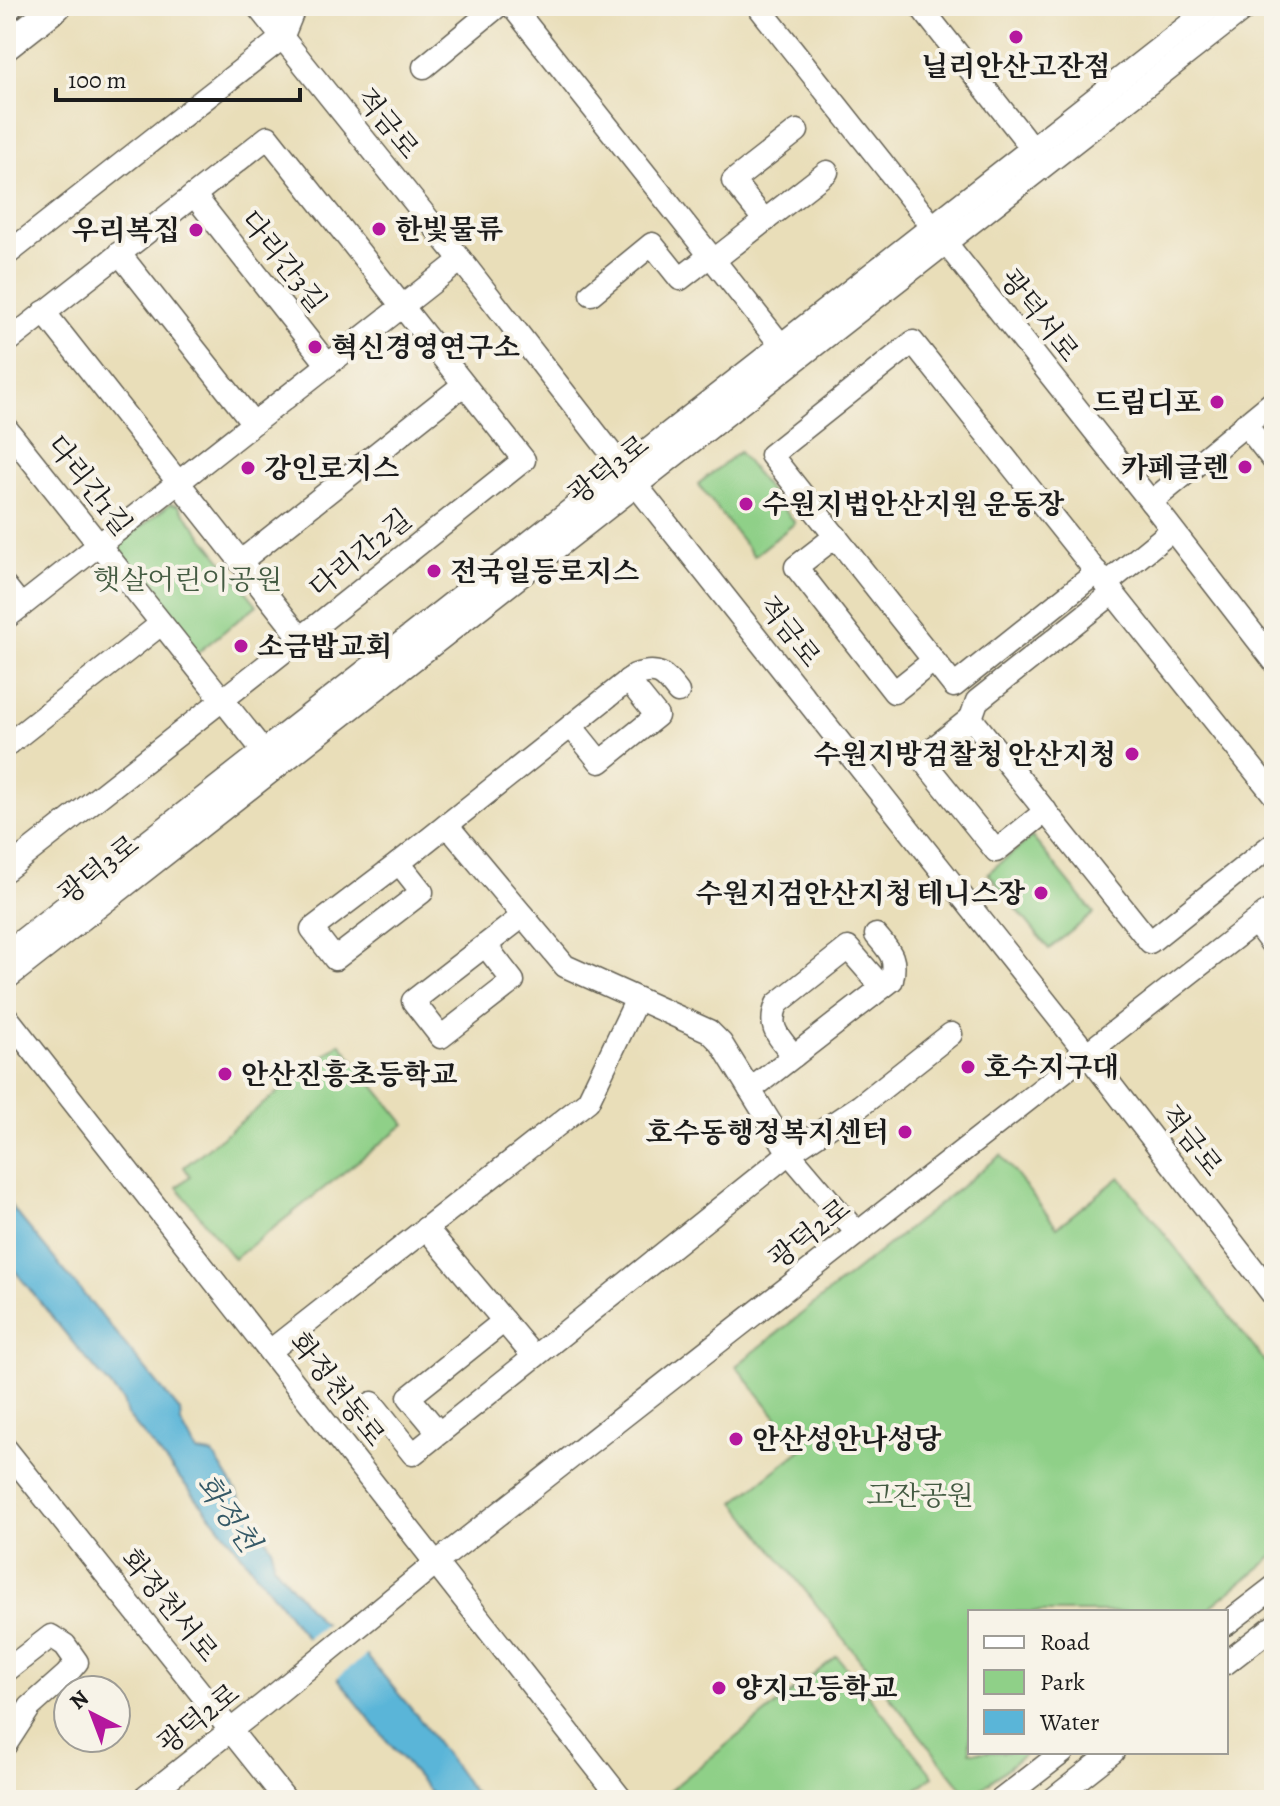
<svg xmlns="http://www.w3.org/2000/svg" width="1280" height="1806" viewBox="0 0 1280 1806" font-family="Alegreya,'Noto Serif KR',serif">
<style>
.green{fill:#8fd088;stroke:#567652;stroke-width:2}
.water{fill:#5ab5d8;stroke:#3b687a;stroke-width:2}
.pier{fill:#e9deb9}
.lines{fill:none;stroke-linecap:round;stroke-linejoin:round}
.minor-casing{stroke:#646053;stroke-width:25}
.major-casing{stroke:#646053;stroke-width:31}
.minor{stroke:#fff;stroke-width:22}
.major{stroke:#fff;stroke-width:28}
.poi-dot{fill:#b5179e;stroke:#f7f3e8;stroke-width:3}
.labels{text-anchor:middle;stroke-width:8;stroke-linejoin:round;paint-order:stroke}
.poi-label{font-size:28px;font-weight:bold;fill:#1c1c1c;stroke:#f7f3e8;text-anchor:start}
.street-label{font-size:28px;fill:#1c1c1c;stroke:#f7f3e8}
.park-label{font-size:28px;fill:#445b42;stroke:#f7f3e8}
.water-label{font-size:30px;font-style:italic;fill:#355967;stroke:#f7f3e8}
</style>
<rect width="100%" height="100%" fill="#f7f3e8"/>
<filter id="ink" filterUnits="userSpaceOnUse"><feTurbulence type="fractalNoise" baseFrequency=".0125" numOctaves="2"/><feDisplacementMap in="SourceGraphic" scale="16" xChannelSelector="R" yChannelSelector="G"/><feConvolveMatrix kernelMatrix="1 2 1 2 8 2 1 2 1" color-interpolation-filters="sRGB"/></filter>
<filter id="wash" filterUnits="userSpaceOnUse"><feTurbulence type="fractalNoise" baseFrequency=".006" numOctaves="4" result="noise"/><feDisplacementMap in="SourceGraphic" scale="32" xChannelSelector="R" yChannelSelector="G"/><feGaussianBlur stdDeviation="1.8" result="paint"/><feColorMatrix in="noise" values="0 0 0 0 0 0 0 0 0 0 0 0 0 0 0 0 0 1.4 0 .05"/><feComposite in="paint" operator="in"/></filter>
<g filter="url(#wash)">
<rect width="100%" height="100%" fill="#e9deb9"/>
<g class="green">
<polygon points="739,452 795,523 754,556 698,484"/>
<polygon points="170,504 178,505 257,605 197,653 118,553 119,544"/>
<polygon points="1032,837 1094,913 1049,949 988,873"/>
<polygon points="340,1043 405,1124 234,1259 177,1187 190,1176 184,1167"/>
<polygon points="1001,1155 1057,1227 1120,1177 1274,1373 1274,1556 1204,1612 970,1612 970,1752 1027,1752 970,1798 735,1502 802,1449 736,1366"/>
<polygon points="837,1656 933,1776 903,1800 658,1800"/>
</g>
<polygon class="water" points="6,1200 180,1411 181,1423 197,1452 213,1454 272,1548 273,1564 318,1619 367,1656 418,1717 479,1800 437,1800 383,1736 213,1518 127,1415 123,1401 78,1349 6,1260"/>
<polygon class="pier" points="328,1622 369,1653 334,1680 303,1641"/>
</g>
<g filter="url(#ink)">
<g class="lines">
<defs>
<g id="minor">
<polyline points="257,6 461,260 636,485 1087,1054 1274,1296"/>
<polyline points="512,6 781,345"/>
<polyline points="758,6 1151,502 1274,661"/>
<polyline points="920,6 1032,148"/>
<polyline points="424,67 498,6"/>
<polyline points="194,195 328,365"/>
<polyline points="765,221 733,181 797,131"/>
<polyline points="119,253 253,423"/>
<polyline points="6,255 282,38 295,6"/>
<polyline points="714,260 827,172"/>
<polyline points="591,294 652,244 680,279 711,255"/>
<polyline points="44,312 301,638"/>
<polyline points="6,343 268,137 524,460 301,638 6,870"/>
<polyline points="1245,424 1274,461"/>
<polyline points="6,428 272,762"/>
<polyline points="1151,502 1274,401"/>
<polyline points="836,536 796,567 894,692 933,661"/>
<polyline points="240,562 463,385"/>
<polyline points="1097,572 954,686 771,455 913,342 1274,795"/>
<polyline points="1106,584 1171,531"/>
<polyline points="6,587 21,606"/>
<polyline points="6,618 461,260"/>
<polyline points="971,718 977,701 1113,593"/>
<polyline points="571,726 600,762 657,716 628,680"/>
<polyline points="6,746 161,624"/>
<polyline points="1046,811 996,851 921,758 971,718 1150,942 1274,843"/>
<polyline points="447,825 565,966 709,1031 721,1043 789,1153 857,1233"/>
<path d="M399,863l236,-188c24,-8 29,-1 43,17"/>
<polygon points="399,863 422,892 335,959 312,929"/>
<polyline points="1255,922 1274,947"/>
<polyline points="485,945 513,981 441,1037 413,1001 523,916"/>
<polyline points="6,953 1213,6"/>
<polyline points="6,979 1248,6"/>
<polyline points="6,1016 622,1800"/>
<path d="M794,1056c-15,-19 -27,-27 -17,-52l71,-56 34,39"/>
<path d="M750,1090l142,-110c5,-23 -2,-28 -16,-45"/>
<polyline points="426,1228 534,1357"/>
<polyline points="270,1351 588,1101 637,999"/>
<polyline points="372,1403 413,1454 789,1153 860,1106 951,1034"/>
<polyline points="439,1433 409,1397 504,1321"/>
<polyline points="6,1449 286,1800"/>
<polyline points="1226,1624 1274,1587"/>
<polyline points="1226,1663 1274,1626"/>
<polyline points="6,1671 51,1636 65,1645 77,1662 66,1675 30,1707 6,1744"/>
<polyline points="142,1800 264,1704 436,1563 1274,907"/>
<polyline points="1001,1800 1063,1752"/>
<polyline points="1052,1800 1113,1752"/>
</g>
<g id="major">
<polyline points="6,7 8,6"/>
<polyline points="6,46 57,6"/>
</g>
</defs>
<use href="#minor" class="minor-casing"/>
<use href="#major" class="major-casing"/>
<use href="#minor" class="minor"/>
<use href="#major" class="major"/>
</g>
</g>
<g class="poi-dot">
<circle cx="1016" cy="37" r="8"/>
<circle cx="379" cy="229" r="8"/>
<circle cx="196" cy="230" r="8"/>
<circle cx="315" cy="347" r="8"/>
<circle cx="1217" cy="402" r="8"/>
<circle cx="1245" cy="467" r="8"/>
<circle cx="248" cy="468" r="8"/>
<circle cx="746" cy="504" r="8"/>
<circle cx="434" cy="571" r="8"/>
<circle cx="241" cy="646" r="8"/>
<circle cx="1132" cy="754" r="8"/>
<circle cx="1041" cy="893" r="8"/>
<circle cx="968" cy="1067" r="8"/>
<circle cx="225" cy="1074" r="8"/>
<circle cx="905" cy="1132" r="8"/>
<circle cx="736" cy="1439" r="8"/>
<circle cx="719" cy="1688" r="8"/>
</g>
<g class="labels">
<g class="poi-label">
<text x="1016" y="76" text-anchor="middle">닐리안산고잔점</text>
<text x="395" y="239">한빛물류</text>
<text x="180" y="240" text-anchor="end">우리복집</text>
<text x="331" y="357">혁신경영연구소</text>
<text x="1201" y="412" text-anchor="end">드림디포</text>
<text x="1229" y="477" text-anchor="end">카페글렌</text>
<text x="264" y="478">강인로지스</text>
<text x="762" y="514">수원지법안산지원 운동장</text>
<text x="450" y="581">전국일등로지스</text>
<text x="257" y="656">소금밥교회</text>
<text x="1116" y="764" text-anchor="end">수원지방검찰청 안산지청</text>
<text x="1025" y="903" text-anchor="end">수원지검안산지청 테니스장</text>
<text x="984" y="1077">호수지구대</text>
<text x="241" y="1084">안산진흥초등학교</text>
<text x="889" y="1142" text-anchor="end">호수동행정복지센터</text>
<text x="752" y="1449">안산성안나성당</text>
<text x="735" y="1698">양지고등학교</text>
</g>
<g class="street-label">
<text transform="translate(388 123) rotate(51)" y="10">적금로</text>
<text transform="translate(284 261) rotate(52)" y="10">다리간3길</text>
<text transform="translate(1040 315) rotate(52)" y="10">광덕서로</text>
<text transform="translate(608 469) rotate(-38)" y="10">광덕3로</text>
<text transform="translate(90 485) rotate(52)" y="10">다리간1길</text>
<text transform="translate(360 553) rotate(-39)" y="10">다리간2길</text>
<text transform="translate(790 631) rotate(52)" y="10">적금로</text>
<text transform="translate(98 869) rotate(-38)" y="10">광덕3로</text>
<text transform="translate(1192 1140) rotate(52)" y="10">적금로</text>
<text transform="translate(809 1233) rotate(-38)" y="10">광덕2로</text>
<text transform="translate(338 1389) rotate(52)" y="10">화정천동로</text>
<text transform="translate(170 1605) rotate(51)" y="10">화정천서로</text>
<text transform="translate(198 1718) rotate(-38)" y="10">광덕2로</text>
</g>
<g class="park-label">
<text x="188" y="589">햇살어린이공원</text>
<text x="920" y="1505">고잔공원</text>
</g>
<g class="water-label">
<text transform="translate(228 1513) rotate(55)" y="10">화정천</text>
</g>
</g>
<rect width="1280" height="1806" fill="none" stroke="#f7f3e8" stroke-width="32"/>
<rect x="968" y="1610" width="260" height="144" fill="#f7f3e8" stroke="#9f9d96" stroke-width="2"/>
<rect x="984" y="1636" width="40" height="12" fill="#ffffff" stroke="#9f9d96" stroke-width="2"/>
<text x="1040" y="1650" font-size="24" fill="#1c1c1c">Road</text>
<rect x="984" y="1670" width="40" height="24" fill="#8fd088" stroke="#9f9d96" stroke-width="2"/>
<text x="1040" y="1690" font-size="24" fill="#1c1c1c">Park</text>
<rect x="984" y="1710" width="40" height="24" fill="#5ab5d8" stroke="#9f9d96" stroke-width="2"/>
<text x="1040" y="1730" font-size="24" fill="#1c1c1c">Water</text>
<g transform="translate(92 1714) rotate(318)"><circle r="38" fill="#f7f3e8" stroke="#9f9d96" stroke-width="2"/>
<path d="M0-6L14 30L0 20L-14 30Z" fill="#b5179e"/>
<text y="-12" font-size="22" font-weight="bold" text-anchor="middle" fill="#1c1c1c">N</text>
</g>
<path d="M56 88v12h244v-12" fill="none" stroke="#1c1c1c" stroke-width="4"/>
<text x="68" y="88" font-size="24" fill="#1c1c1c" stroke="#f7f3e8" stroke-width="6" paint-order="stroke">100 m</text>
</svg>
